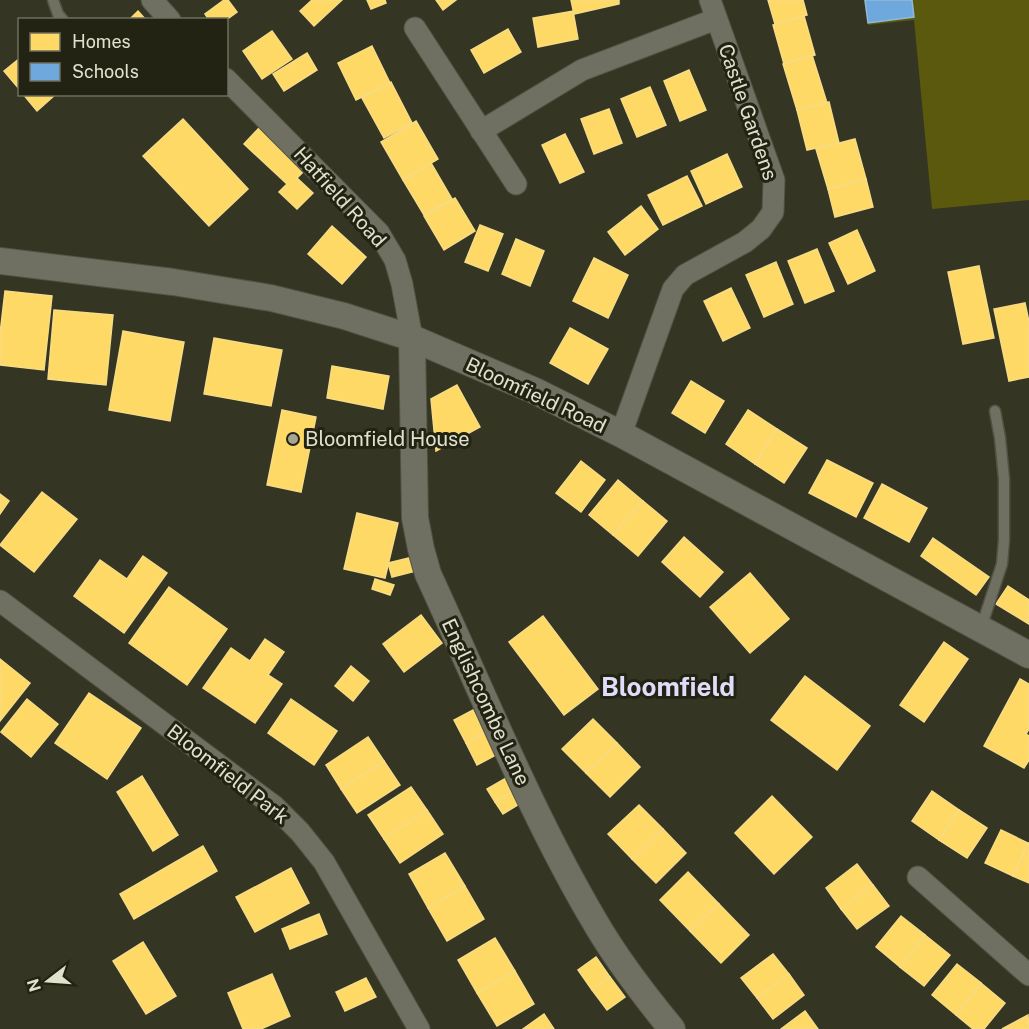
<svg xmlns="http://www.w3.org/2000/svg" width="1029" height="1029" viewBox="0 0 1029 1029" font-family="'Public Sans',sans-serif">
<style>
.green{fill:#5a590d}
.homes{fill:#ffd966;stroke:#f6dc85;stroke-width:1.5}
.schools{fill:#6fa8dc;stroke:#91b9d8;stroke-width:1.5}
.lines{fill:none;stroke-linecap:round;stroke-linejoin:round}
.service-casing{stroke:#525243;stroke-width:13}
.minor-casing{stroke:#525243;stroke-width:23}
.tertiary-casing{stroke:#525243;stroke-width:28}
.service{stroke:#707062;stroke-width:10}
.minor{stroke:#707062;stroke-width:21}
.tertiary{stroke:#707062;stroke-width:26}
.poi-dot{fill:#a5a592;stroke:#232314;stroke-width:2}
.labels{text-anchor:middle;stroke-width:6;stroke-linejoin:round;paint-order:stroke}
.street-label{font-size:20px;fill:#e1e2ce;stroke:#232314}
.poi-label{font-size:20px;fill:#e1e2ce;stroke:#232314;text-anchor:start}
.district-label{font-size:26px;font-weight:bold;fill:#e0ddfb;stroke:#232314}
</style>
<rect width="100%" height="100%" fill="#353523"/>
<polygon class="green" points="864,0 1029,0 1029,200 932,209 914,20 868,25"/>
<g class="homes">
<polygon points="224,0 228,0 237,12 226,20 209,20 205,14"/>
<polygon points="342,0 314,26 300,11 312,0"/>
<polygon points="367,0 385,0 386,3 371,9"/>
<polygon points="436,0 456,0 443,10"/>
<polygon points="571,0 619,0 619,4 574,14"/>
<polygon points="768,0 803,0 807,15 775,24"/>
<polygon points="138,11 146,20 129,20"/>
<polygon points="573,11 578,39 538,47 533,18"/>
<polygon points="804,16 815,55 784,64 773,25"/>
<polygon points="508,29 521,52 484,73 471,50"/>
<polygon points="272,31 292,59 262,79 243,51"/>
<polygon points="372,46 390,83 356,100 338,63"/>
<polygon points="307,53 317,70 284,91 273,74"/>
<polygon points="812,55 827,103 797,110 783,64"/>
<polygon points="20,58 20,90 4,71"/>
<polygon points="689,70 706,110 680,121 664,81"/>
<polygon points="391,82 412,123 384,138 362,98"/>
<polygon points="650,87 666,125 637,137 621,99"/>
<polygon points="23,94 56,94 37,111"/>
<polygon points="829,102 839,143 807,150 797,110"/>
<polygon points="609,109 622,143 594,154 581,119"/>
<polygon points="183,119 248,189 209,226 143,156"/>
<polygon points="416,121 438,159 403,180 381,142"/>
<polygon points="259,128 305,170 297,178 313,193 297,209 279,192 287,184 244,144"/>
<polygon points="565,134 584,172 560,183 542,145"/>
<polygon points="855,139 866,179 828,189 816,149"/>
<polygon points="727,154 742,187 706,204 691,171"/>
<polygon points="431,163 452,199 424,215 403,180"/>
<polygon points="687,176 702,206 663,225 648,195"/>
<polygon points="866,179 873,207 835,217 828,189"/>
<polygon points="455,198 475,231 444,250 424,216"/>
<polygon points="641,206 658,229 625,255 608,232"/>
<polygon points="480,225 503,234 488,271 465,262"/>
<polygon points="332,226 366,257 342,284 308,254"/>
<polygon points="857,230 875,271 848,284 829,243"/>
<polygon points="516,239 544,251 530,286 502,274"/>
<polygon points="817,249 834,291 805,303 788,261"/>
<polygon points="594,258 628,275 608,318 573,301"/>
<polygon points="776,262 793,304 764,317 746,275"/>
<polygon points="979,266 994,338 963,344 948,272"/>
<polygon points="731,288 750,328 723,341 704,301"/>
<polygon points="5,291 52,296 44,370 0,365 0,334"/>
<polygon points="1025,303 1029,322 1029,377 1009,381 994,309"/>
<polygon points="54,310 113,315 106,385 48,379"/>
<polygon points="570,328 608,349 588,384 550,363"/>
<polygon points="123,331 184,342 170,421 109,410"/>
<polygon points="214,338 282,350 271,406 204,394"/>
<polygon points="332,366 389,376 383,409 327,398"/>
<polygon points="691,381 724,401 705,433 672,413"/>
<polygon points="457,385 480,427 436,451 431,399"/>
<polygon points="282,410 316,417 301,492 267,485"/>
<polygon points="748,410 777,429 755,464 726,444"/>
<polygon points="777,429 807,448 784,483 755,464"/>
<polygon points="827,460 873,483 856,517 809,493"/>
<polygon points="581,461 605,480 581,512 556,493"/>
<polygon points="618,480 643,501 613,535 589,515"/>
<polygon points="882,484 927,508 909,542 864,518"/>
<polygon points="42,492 77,519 34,572 0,545"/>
<polygon points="0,494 9,501 0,514"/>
<polygon points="643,501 667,521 638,556 613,535"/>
<polygon points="357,513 398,523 385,578 344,569"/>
<polygon points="684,537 723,572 700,597 662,562"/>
<polygon points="933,538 989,577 976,595 921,556"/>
<polygon points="143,556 167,573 124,633 74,596 100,560 127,579"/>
<polygon points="417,556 420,570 392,577 388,563"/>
<polygon points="750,573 789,619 750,653 710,607"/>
<polygon points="375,579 394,585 390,595 372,589"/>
<polygon points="1008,586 1029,600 1029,624 996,604"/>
<polygon points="169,587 227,629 187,685 129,643"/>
<polygon points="421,615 442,643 404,672 383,644"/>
<polygon points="543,616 598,689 564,715 509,642"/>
<polygon points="265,639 284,652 268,675 282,684 255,723 203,688 231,648 250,661"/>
<polygon points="944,642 968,659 924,722 900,705"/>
<polygon points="0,659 30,683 0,721"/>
<polygon points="351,666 369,681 353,701 335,686"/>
<polygon points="805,676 870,726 837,770 771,720"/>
<polygon points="1020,679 1029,684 1029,729 1026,734 1029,736 1029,760 1024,768 984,746"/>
<polygon points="89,693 141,728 107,779 55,743"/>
<polygon points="27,699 58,724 31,757 1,732"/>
<polygon points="291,699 337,731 314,765 268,733"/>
<polygon points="473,710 485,733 466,743 454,720"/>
<polygon points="593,719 617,743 586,773 562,749"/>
<polygon points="485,733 496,755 477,765 466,743"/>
<polygon points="368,737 384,761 341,789 326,765"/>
<polygon points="617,743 640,767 610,797 586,773"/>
<polygon points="384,761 400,785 357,813 341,789"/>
<polygon points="142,776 178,835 153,851 117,792"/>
<polygon points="506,778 513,791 495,802 487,789"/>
<polygon points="411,787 427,810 384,839 368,815"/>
<polygon points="513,791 521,803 503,814 495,802"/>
<polygon points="932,791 959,810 939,840 912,821"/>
<polygon points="772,796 812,837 774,874 735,833"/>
<polygon points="639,805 663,829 632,859 608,834"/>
<polygon points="427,810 443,834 400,863 384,839"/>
<polygon points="959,810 987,828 967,858 939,840"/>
<polygon points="663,829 686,853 656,883 632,859"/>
<polygon points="1001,830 1028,843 1013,876 985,863"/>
<polygon points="1028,843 1029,843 1029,883 1013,876"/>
<polygon points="203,846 217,871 134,919 120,894"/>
<polygon points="445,853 465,886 428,908 409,874"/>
<polygon points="857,864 873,885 841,909 826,888"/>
<polygon points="291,868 309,903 255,932 236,897"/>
<polygon points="688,872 719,904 690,931 660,900"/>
<polygon points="873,885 889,906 857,929 841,909"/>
<polygon points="465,886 484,919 447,941 428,908"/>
<polygon points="719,904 749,935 721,963 690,931"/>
<polygon points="319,914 327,934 290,949 282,929"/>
<polygon points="901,916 925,935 900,967 876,947"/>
<polygon points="925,935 950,955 924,986 900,967"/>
<polygon points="495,938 515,971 477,993 458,960"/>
<polygon points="143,942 176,996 146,1014 113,961"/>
<polygon points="773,954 789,974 757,998 741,978"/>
<polygon points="596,957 610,977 592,990 578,970"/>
<polygon points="957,964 981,983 956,1015 932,995"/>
<polygon points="515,971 534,1004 497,1026 477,993"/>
<polygon points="272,974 290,1016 261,1029 243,1029 228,993"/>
<polygon points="789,974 804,995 773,1019 757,998"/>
<polygon points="610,977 625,997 607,1010 592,990"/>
<polygon points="366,978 376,997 345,1011 336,992"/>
<polygon points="981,983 1005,1003 984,1029 973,1029 956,1015"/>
<polygon points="805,1011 818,1029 781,1029"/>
<polygon points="544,1014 554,1029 523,1029"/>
<polygon points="1028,1015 1029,1029 1002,1029"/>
</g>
<polygon class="schools" points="865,0 912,0 914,17 868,23"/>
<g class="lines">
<defs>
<g id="service">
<polyline points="53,0 58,14 63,20"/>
<polyline points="981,628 1002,564 1004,540 1004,479 1000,438 995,411"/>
</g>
<g id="minor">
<polyline points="152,0 170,20"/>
<polyline points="415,28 516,184"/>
<polyline points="226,79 379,233 395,260 402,284 412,338"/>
<polyline points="481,131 582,70 716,19"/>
<polyline points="621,434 673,289 685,275 745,242 761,229 773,212 774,180 710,0"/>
<polyline points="0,601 274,806 300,832 324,862 419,1029"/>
<polyline points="918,877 1029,975"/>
</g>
<g id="tertiary">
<polyline points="0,261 173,282 271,298 344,316 412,338 535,391 621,434 1029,655"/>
<path d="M412,338l3,180 6,31 7,25c54,117 102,238 167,348 22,38 49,73 77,107"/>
</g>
</defs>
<use href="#service" class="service-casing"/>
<use href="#minor" class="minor-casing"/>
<use href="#tertiary" class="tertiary-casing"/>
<use href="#service" class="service"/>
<use href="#minor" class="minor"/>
<use href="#tertiary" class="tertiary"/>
</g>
<circle class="poi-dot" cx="293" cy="439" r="6"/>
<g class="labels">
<g class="street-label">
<text transform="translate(748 112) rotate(71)" y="7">Castle Gardens</text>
<text transform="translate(340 197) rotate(48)" y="7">Hatfield Road</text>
<text transform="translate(536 395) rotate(25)" y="7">Bloomfield Road</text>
<text transform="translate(486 702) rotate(65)" y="7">Englishcombe Lane</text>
<text transform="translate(228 774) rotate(38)" y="7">Bloomfield Park</text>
</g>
<g class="poi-label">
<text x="305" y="446">Bloomfield House</text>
</g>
<g class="district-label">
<text x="668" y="696">Bloomfield</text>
</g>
</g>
<rect x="18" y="18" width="210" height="78" fill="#232314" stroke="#6f6f5e" stroke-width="1.5"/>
<rect x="30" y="33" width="30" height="18" fill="#ffd966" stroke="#6f6f5e" stroke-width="1.5"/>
<text x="72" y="48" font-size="18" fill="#e1e2ce">Homes</text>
<rect x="30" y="63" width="30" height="18" fill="#6fa8dc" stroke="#6f6f5e" stroke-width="1.5"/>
<text x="72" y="78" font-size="18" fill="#e1e2ce">Schools</text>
<g transform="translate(48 981) rotate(253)" stroke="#232314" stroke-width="4.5" paint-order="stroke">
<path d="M0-4.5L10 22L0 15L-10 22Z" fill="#e1e2ce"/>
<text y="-9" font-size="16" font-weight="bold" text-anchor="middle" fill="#e1e2ce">N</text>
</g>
</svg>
